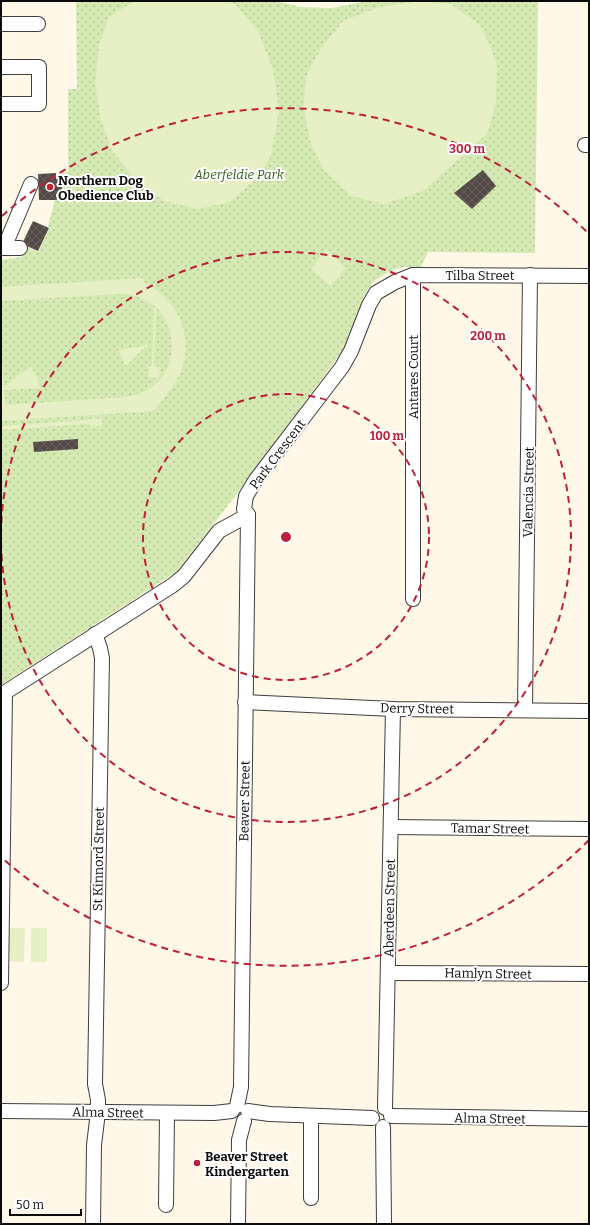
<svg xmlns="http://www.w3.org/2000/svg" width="590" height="1225" viewBox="0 0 590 1225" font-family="Bitter,serif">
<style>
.park{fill:url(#park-dots)}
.pitch{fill:#e6f0c4}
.building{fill:url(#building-cross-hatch)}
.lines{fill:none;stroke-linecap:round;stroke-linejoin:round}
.minor-casing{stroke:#3e3e3e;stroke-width:16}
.minor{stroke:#fff;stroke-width:14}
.ring{fill:none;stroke:#bd2139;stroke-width:2;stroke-dasharray:7 5}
.poi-dot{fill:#bd2139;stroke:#fff;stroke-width:1.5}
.labels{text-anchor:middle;stroke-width:4;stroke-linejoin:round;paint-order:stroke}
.park-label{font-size:13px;font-style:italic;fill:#31631b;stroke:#fff}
.poi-label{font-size:13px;font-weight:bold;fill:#0b0b0b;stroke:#fff;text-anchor:start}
.street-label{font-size:13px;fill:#0b0b0b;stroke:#fff}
.centre{fill:#bd2139;stroke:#fff;stroke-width:2}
.ring-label{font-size:12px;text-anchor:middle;font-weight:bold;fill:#bd2139;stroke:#fff;stroke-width:4;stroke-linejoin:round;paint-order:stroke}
</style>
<defs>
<pattern id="park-dots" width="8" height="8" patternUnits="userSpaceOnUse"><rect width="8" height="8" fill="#d5e9b2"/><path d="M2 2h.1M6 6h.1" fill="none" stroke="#b6c698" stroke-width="1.8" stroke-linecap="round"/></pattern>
<pattern id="building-cross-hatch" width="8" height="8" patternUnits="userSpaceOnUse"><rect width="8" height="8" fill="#534a47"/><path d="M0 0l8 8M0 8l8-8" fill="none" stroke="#67605d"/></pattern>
</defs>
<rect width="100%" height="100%" fill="#fff8e8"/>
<polygon class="park" points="76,1 275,1 301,7 331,8 369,1 538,1 535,253 428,252 421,267 403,267 388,272 373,282 363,298 344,349 240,490 176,572 1,685 1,260 22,257 20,244 38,252 50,227 48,226 55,200 63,200 62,173 68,172 68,89 77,89"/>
<g class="pitch">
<polygon points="134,1 225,1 235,4 258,31 273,69 279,111 271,156 257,178 230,202 198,209 164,201 135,179 113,152 101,121 95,83 99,45 109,17"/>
<polygon points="421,1 451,4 481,26 497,63 496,103 487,134 423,191 384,204 351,196 324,170 311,145 303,106 307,74 322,47 343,21 379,7"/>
<polygon points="326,250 346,268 331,286 311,269"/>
<path d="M143,278l1,5c32,14 50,52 38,85 -5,16 -18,30 -28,43l-153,10v-76l3,42 27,-21 7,14 2,8 -36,2 1,15 120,-8c67,-7 60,-104 -6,-103l-118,7v-14z"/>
<polygon points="154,309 156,309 154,366 160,367 159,378 148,377 149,366 152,366"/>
<polygon points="146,344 148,347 145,347 126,366 118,350 144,346"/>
<polygon points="102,418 102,426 90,427 89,424 1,430 1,426 89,420 89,419"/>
<polygon points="9,928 25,928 24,962 8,961"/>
<rect x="31" y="928" width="16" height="34"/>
</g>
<g class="building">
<polygon points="483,170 496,186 472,209 454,193"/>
<polygon points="56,173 56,179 62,179 62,194 56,194 57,200 39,200 38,174"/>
<polygon points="33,221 49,228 38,251 22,244"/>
<polygon points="78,439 78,449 34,452 33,442"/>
</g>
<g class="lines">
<defs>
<g id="minor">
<polyline points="1,24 38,24"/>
<polyline points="1,67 39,67 39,104 1,104"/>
<polyline points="585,145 589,145"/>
<polyline points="1,248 20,248"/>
<polyline points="4,248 31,184"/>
<polyline points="413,275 413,599"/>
<polyline points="248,515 244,509 246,496 255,481 342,367 351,351 369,305 376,293 395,282 413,275 589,276"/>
<polyline points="1,695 173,585 184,576 219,531 248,515"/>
<polyline points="245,702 393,709 589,711"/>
<polyline points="525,710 530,275"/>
<polyline points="391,827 589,829"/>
<polyline points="388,973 589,974"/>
<polyline points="1,983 5,693"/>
<polyline points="237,1106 241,1087 248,515"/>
<polyline points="385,1108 393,709"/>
<polyline points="1,1111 214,1113 232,1111"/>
<polyline points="248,1111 270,1114 372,1118"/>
<polyline points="311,1116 311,1198"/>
<polyline points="391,1116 589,1119"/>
<polyline points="383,1127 384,1224"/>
<polyline points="166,1205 167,1113"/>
<polyline points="93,1224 94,1145 98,1112 98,1100 95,1084 102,658 100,648 95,634"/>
<polyline points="238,1224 239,1140 244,1121"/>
</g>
</defs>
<use href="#minor" class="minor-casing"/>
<use href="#minor" class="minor"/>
</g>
<g class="ring">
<circle cx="286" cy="537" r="143"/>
<path d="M1 535A285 285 0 1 1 1 539"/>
<path d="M589 840A428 428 0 0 1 2 858M2 216A428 428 0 0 1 589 234"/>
</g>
<g class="poi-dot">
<circle cx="50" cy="187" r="4"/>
<circle cx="197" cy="1163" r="4"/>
</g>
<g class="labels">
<g class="park-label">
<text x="239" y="179">Aberfeldie Park</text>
</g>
<g class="poi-label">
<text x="58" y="185">Northern Dog<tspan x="58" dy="15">Obedience Club</tspan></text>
<text x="205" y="1161">Beaver Street<tspan x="205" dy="15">Kindergarten</tspan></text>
</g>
<g class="street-label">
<text x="480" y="280">Tilba Street</text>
<text transform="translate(413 377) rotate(-90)" y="5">Antares Court</text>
<text transform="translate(277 454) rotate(-53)" y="5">Park Crescent</text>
<text transform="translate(528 492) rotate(-89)" y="5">Valencia Street</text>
<text transform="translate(417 708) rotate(1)" y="5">Derry Street</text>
<text transform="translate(244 801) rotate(-89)" y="5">Beaver Street</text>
<text transform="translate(490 828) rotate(1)" y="5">Tamar Street</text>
<text transform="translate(98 859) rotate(-89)" y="5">St Kinnord Street</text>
<text transform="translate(389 908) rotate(-89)" y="5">Aberdeen Street</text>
<text transform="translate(488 973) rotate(1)" y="5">Hamlyn Street</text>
<text transform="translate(108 1112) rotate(1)" y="5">Alma Street</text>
<text transform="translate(490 1118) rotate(1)" y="5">Alma Street</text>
</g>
</g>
<circle cx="286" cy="537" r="6" class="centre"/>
<g class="ring-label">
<text x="467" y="153">300 m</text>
<text x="488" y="340">200 m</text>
<text x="387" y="440">100 m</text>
</g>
<rect width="590" height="1225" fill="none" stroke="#0b0b0b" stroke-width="4"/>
<path d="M10 1209v6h71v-6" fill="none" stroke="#0b0b0b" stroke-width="2"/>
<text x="16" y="1209" font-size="12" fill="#0b0b0b" stroke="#ffffff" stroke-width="3" paint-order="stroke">50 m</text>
</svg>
